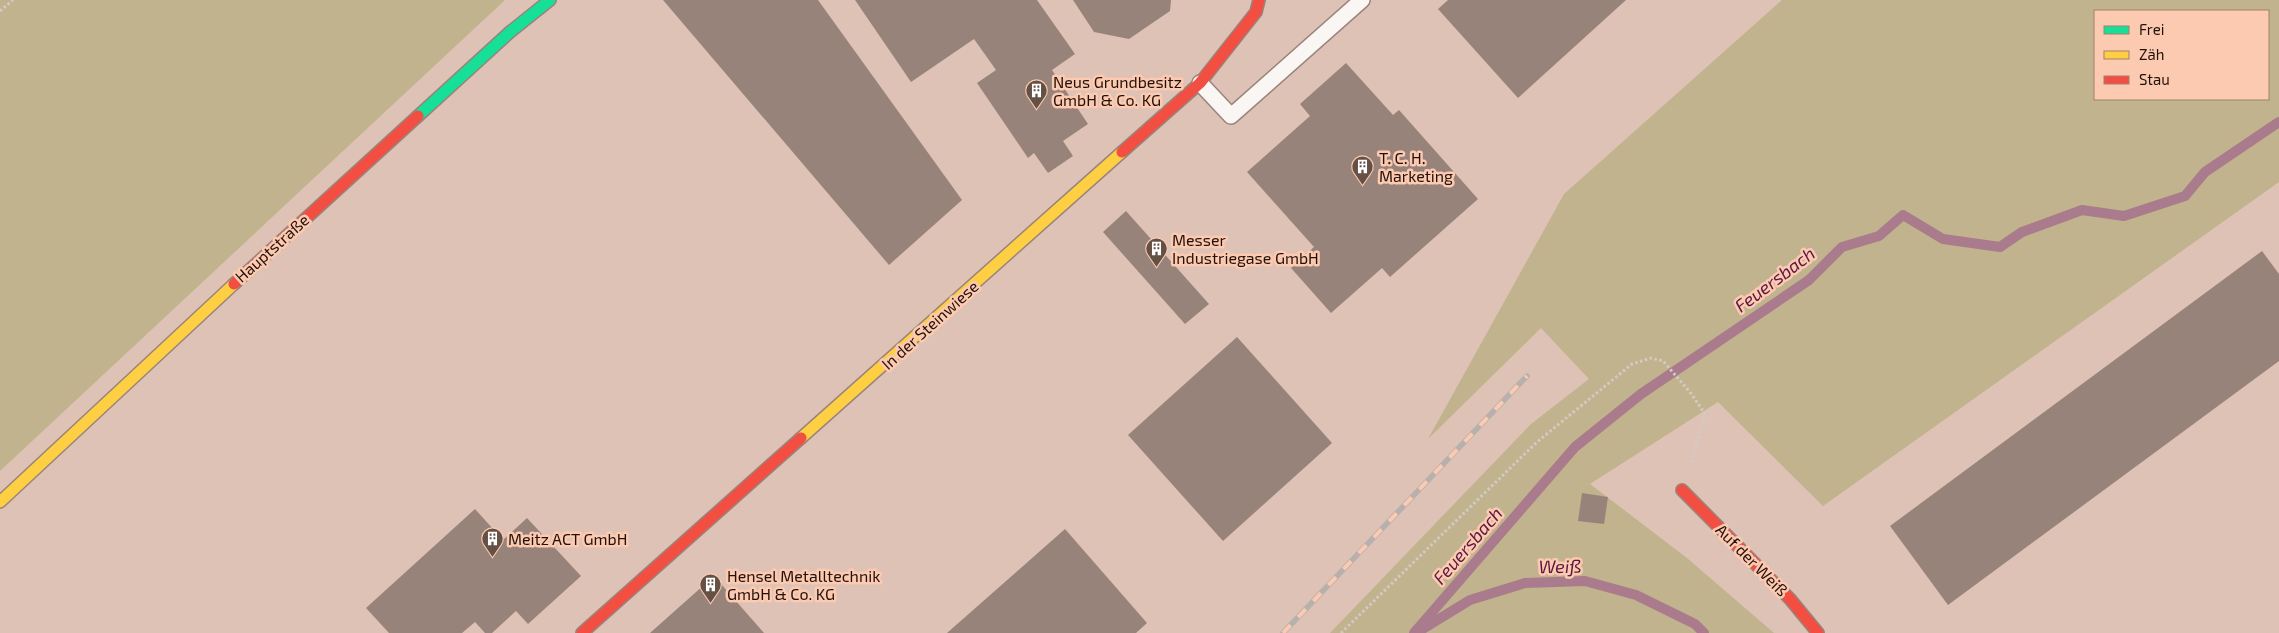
<svg xmlns="http://www.w3.org/2000/svg" width="2279" height="633" viewBox="0 0 2279 633" font-family="'Exo 2',sans-serif">
<style>
.green{fill:#c1b38d;fill-rule:evenodd}
.lines{fill:none;stroke-linecap:round;stroke-linejoin:round}
.stream{stroke:#aa7b8c;stroke-width:10}
.building{fill:#98837a}
.lane-casing{stroke:#99847b;stroke-width:18}
.fast-casing{stroke:#99847b;stroke-width:14}
.slow-casing{stroke:#99847b;stroke-width:14}
.jam-casing{stroke:#99847b;stroke-width:14}
.path{stroke:#d3cac6;stroke-width:3;stroke-dasharray:2.5 2.5;stroke-linecap:butt}
.lane{stroke:#faf6f4;stroke-width:15}
.fast{stroke:#16e098;stroke-width:11}
.slow{stroke:#ffcf43;stroke-width:11}
.jam{stroke:#f24e42;stroke-width:11}
.rail-casing{stroke:#b7b0ad;stroke-width:5.5}
.rail{stroke:#fcc9b1;stroke-width:4;stroke-dasharray:11;stroke-linecap:butt}
.labels{text-anchor:middle;stroke-width:5;stroke-linejoin:round;paint-order:stroke}
.poi-label{font-size:16px;fill:#231209;stroke:#fcc9b1;text-anchor:start}
.street-label{font-size:16px;fill:#231209;stroke:#fcc9b1}
.water-label{font-size:18px;font-style:italic;fill:#5b1741;stroke:#fcc9b1}
</style>
<rect width="100%" height="100%" fill="#dec2b5"/>
<g class="green">
<polygon points="0,0 505,0 0,471"/>
<path d="M1782,0h497v182l-456,324 -105,-104 -128,82 97,74 87,75h-444l201,-209 58,-45 -48,-51 -113,111 136,-245zM2095,11h173v88h-173z"/>
</g>
<g class="lines">
<g class="stream">
<polyline points="1421,630 1470,600 1525,583 1585,581 1636,595 1695,624 1704,633"/>
<polyline points="1414,633 1575,447 1641,394 1809,280 1842,247 1879,236 1903,215 1943,239 2000,247 2022,232 2082,210 2124,216 2185,196 2205,172 2279,122"/>
</g>
</g>
<g class="building">
<polygon points="663,0 818,0 962,200 889,265"/>
<polygon points="855,0 1037,0 1075,54 1052,70 1088,124 1063,141 1073,156 1048,173 1034,153 1028,158 977,83 996,70 974,39 911,82"/>
<polygon points="1073,0 1171,0 1170,11 1129,39 1094,32"/>
<polygon points="1448,0 1626,0 1518,98 1438,9"/>
<polygon points="1346,63 1393,115 1399,110 1478,199 1390,277 1382,268 1331,313 1291,268 1314,247 1247,172 1310,116 1300,104"/>
<polygon points="1126,211 1209,304 1185,324 1103,232"/>
<polygon points="2262,251 2279,274 2279,361 1948,605 1890,526"/>
<polygon points="1237,337 1332,443 1223,541 1128,435"/>
<polygon points="1582,493 1608,497 1604,524 1578,521"/>
<polygon points="475,509 503,540 527,518 581,576 528,624 516,611 492,633 485,633 475,622 462,633 389,633 366,608"/>
<polygon points="1065,529 1147,623 1136,633 947,633"/>
<polygon points="714,576 764,633 650,633"/>
</g>
<g class="lines">
<defs>
<polyline id="lane" points="1200,83 1231,116 1362,0"/>
<polyline id="fast" points="418,116 510,32 550,0"/>
<g id="slow">
<polyline points="801,438 1122,152"/>
<polyline points="0,502 234,284"/>
</g>
<g id="jam">
<polyline points="1122,152 1200,83 1256,12 1259,0"/>
<polyline points="234,284 418,116"/>
<polyline points="1682,490 1790,599 1818,633"/>
<polyline points="582,633 801,438"/>
</g>
</defs>
<use href="#lane" class="lane-casing"/>
<use href="#fast" class="fast-casing"/>
<use href="#slow" class="slow-casing"/>
<use href="#jam" class="jam-casing"/>
<g class="path">
<polyline points="0,11 13,0"/>
<polyline points="1341,633 1537,442 1632,364 1651,358 1663,361 1690,392 1705,414 1691,462"/>
</g>
<use href="#lane" class="lane"/>
<use href="#fast" class="fast"/>
<use href="#slow" class="slow"/>
<use href="#jam" class="jam"/>
<defs>
<polyline id="rail" points="1283,633 1527,376"/>
</defs>
<use href="#rail" class="rail-casing"/>
<use href="#rail" class="rail"/>
</g>
<defs>
<symbol id="building-pin" viewBox="-11 -11 22 30"><path d="M0 17L-7.5 6A9.5 9.5 0 1 1 7.5 6Z" fill="#645045" stroke="#fcc9b1"/><path d="M-4-6H4V6H1V3H-1V6H-4ZM-2.5-4.3h1.7v1.8h-1.7ZM.8-4.3h1.7v1.8H.8ZM-2.5-1h1.7V.8h-1.7ZM.8-1h1.7V.8H.8Z" fill="#fff"/></symbol>
</defs>
<g fill-rule="evenodd">
<use href="#building-pin" x="1024" y="78" width="25" height="34"/>
<use href="#building-pin" x="1350" y="154" width="25" height="34"/>
<use href="#building-pin" x="1144" y="236" width="25" height="34"/>
<use href="#building-pin" x="480" y="526" width="25" height="34"/>
<use href="#building-pin" x="698" y="572" width="25" height="34"/>
</g>
<g class="labels">
<g class="poi-label">
<text x="1053" y="88">Neus Grundbesitz<tspan x="1053" dy="18">GmbH &amp; Co. KG</tspan></text>
<text x="1379" y="164">T. C. H.<tspan x="1379" dy="18">Marketing</tspan></text>
<text x="1172" y="246">Messer<tspan x="1172" dy="18">Industriegase GmbH</tspan></text>
<text x="508" y="545">Meitz ACT GmbH</text>
<text x="727" y="582">Hensel Metalltechnik<tspan x="727" dy="18">GmbH &amp; Co. KG</tspan></text>
</g>
<g class="street-label">
<text transform="translate(272 248) rotate(-42)" y="6">Hauptstraße</text>
<text transform="translate(930 325) rotate(-42)" y="6">In der Steinwiese</text>
<text transform="translate(1752 560) rotate(45)" y="6">Auf der Weiß</text>
</g>
<g class="water-label">
<text transform="translate(1775 280) rotate(-37)" y="6">Feuersbach</text>
<text transform="translate(1468 546) rotate(-49)" y="6">Feuersbach</text>
<text transform="translate(1560 567) rotate(-1)" y="6">Weiß</text>
</g>
</g>
<rect x="2094" y="10" width="175" height="90" fill="#fcc9b1" stroke="#a5806e"/>
<rect x="2104" y="26" width="25" height="8" fill="#16e098" stroke="#a5806e"/>
<text x="2139" y="35" font-size="15" fill="#231209">Frei</text>
<rect x="2104" y="51" width="25" height="8" fill="#ffcf43" stroke="#a5806e"/>
<text x="2139" y="60" font-size="15" fill="#231209">Zäh</text>
<rect x="2104" y="76" width="25" height="8" fill="#f24e42" stroke="#a5806e"/>
<text x="2139" y="85" font-size="15" fill="#231209">Stau</text>
</svg>
